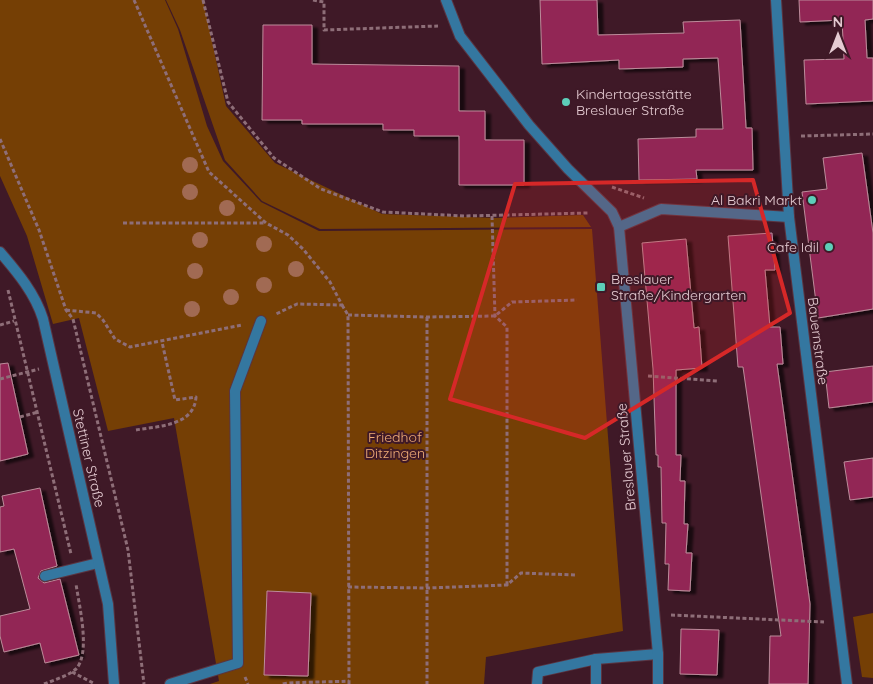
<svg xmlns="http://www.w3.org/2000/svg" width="873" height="684" viewBox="0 0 873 684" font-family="Quicksand,sans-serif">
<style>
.green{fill:#753f05}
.building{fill:#922754;stroke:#bc8c9b;filter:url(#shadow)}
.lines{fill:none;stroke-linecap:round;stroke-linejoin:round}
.service-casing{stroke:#5a3542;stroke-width:12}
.minor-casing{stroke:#5a3542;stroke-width:12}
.path{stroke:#8e6e78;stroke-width:3;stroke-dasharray:4 2.5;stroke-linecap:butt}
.service{stroke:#3477a0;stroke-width:10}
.minor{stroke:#3477a0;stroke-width:10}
.tree{fill:#a16a53}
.marked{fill:#d62828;fill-opacity:0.2;stroke:#d62828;stroke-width:4;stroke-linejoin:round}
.poi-dot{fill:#5dceb9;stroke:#3f1927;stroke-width:2}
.labels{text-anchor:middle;stroke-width:4;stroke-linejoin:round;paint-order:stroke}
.poi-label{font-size:14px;fill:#e5cbd2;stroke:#3f1927;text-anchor:start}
.street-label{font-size:14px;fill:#e5cbd2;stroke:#3f1927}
.park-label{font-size:14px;fill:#f1ad77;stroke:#3f1927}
</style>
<defs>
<filter id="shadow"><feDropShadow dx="5.5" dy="3" stdDeviation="1" flood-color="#0009"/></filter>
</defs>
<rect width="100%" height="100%" fill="#3f1927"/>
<g class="green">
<polygon points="0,0 165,0 178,29 207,126 223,161 261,202 319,231 592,229 623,631 486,657 484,684 210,684 219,681 174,418 108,431 79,318 53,324 27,236 0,176"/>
<polygon points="166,0 203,0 226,106 275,163 382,214 496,218 583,215 591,227 320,229 262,201 225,160 180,30"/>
<polygon points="873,613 873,678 862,677 853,617"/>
</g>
<g class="building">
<polygon points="540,0 597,0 598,35 684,33 683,22 740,20 746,128 752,128 753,170 696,170 697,179 639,180 638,139 696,137 696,129 723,129 718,58 683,59 683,67 619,69 619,60 542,64"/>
<polygon points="799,0 873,0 873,19 865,20 867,58 873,58 873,101 806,104 804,60 844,59 842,20 800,22"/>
<polygon points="263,25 312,25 312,64 459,66 459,111 485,111 485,140 524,140 524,185 459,185 459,136 414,136 414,130 383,130 383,124 302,124 302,120 262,120"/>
<polygon points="862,153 873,233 873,309 818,318 802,192 827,189 823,158"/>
<polygon points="772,233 775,270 765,270 770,327 780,327 783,364 777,364 810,604 808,684 769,684 770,636 781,636 743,367 738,367 728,236"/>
<polygon points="686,239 694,328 699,327 702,368 676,370 676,455 681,455 680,481 685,481 684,524 688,524 686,553 692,553 690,591 668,590 669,564 665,564 666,523 662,523 661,467 658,467 658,455 656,455 653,369 642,243"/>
<polygon points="8,363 28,454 0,461 0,364"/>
<polygon points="873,366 873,402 829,408 825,372"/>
<polygon points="873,458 873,497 850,500 844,462"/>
<polygon points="40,488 57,566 41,571 38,578 44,583 60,579 79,655 45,663 40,643 4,652 0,636 0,616 30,609 14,549 0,552 0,507 4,506 2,496"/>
<polygon points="267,591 311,593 308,676 264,675"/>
<polygon points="681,629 719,630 717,675 680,674"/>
</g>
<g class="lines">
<defs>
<g id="service">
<polyline points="45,576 98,563"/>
<polyline points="170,684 238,663 235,391 261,321"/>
<polyline points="537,684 538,672 596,659 658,654"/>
<polyline points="596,684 596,659"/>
</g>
<g id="minor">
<polyline points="446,0 460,36 529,125 568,169 612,212 619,227 658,654 658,684"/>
<polyline points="776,0 789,217 847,684"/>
<polyline points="619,227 661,209 789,217"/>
<path d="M0,252c17,20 35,41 43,67l65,285 6,80"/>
</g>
</defs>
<use href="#service" class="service-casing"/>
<use href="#minor" class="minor-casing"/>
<g class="path">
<polyline points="134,0 209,172 266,223 288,235 303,249 330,282 342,305 297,304 276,314"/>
<polyline points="203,0 228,102 274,158 321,189 383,212 465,216 588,213"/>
<polyline points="313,0 324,2 324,30 438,26"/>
<polyline points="801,136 873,134"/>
<polyline points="0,139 39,230 66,310 73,319 128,550 144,684"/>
<polyline points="612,187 644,198"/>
<polyline points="492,216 495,316 507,327 507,585"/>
<polyline points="123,223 266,223"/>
<polyline points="8,290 71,554"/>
<polyline points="342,305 348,315 349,684"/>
<polyline points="66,310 96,313 103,320 115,339 130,347 242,325"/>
<polyline points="348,315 427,317 495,316 512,302 577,300"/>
<polyline points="427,317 427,684"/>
<polyline points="0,325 14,321"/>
<polyline points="648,376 717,381"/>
<polyline points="0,379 39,369"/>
<polyline points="20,417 38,412"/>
<path d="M136,430c23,-4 58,-4 60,-33l-21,3 -13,-58"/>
<polyline points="348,587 428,588 507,585 521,573 575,575"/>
<polyline points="671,615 824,622"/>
<polyline points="72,672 95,684"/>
<polyline points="245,677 248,684"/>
<path d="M44,684c10,-4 24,-8 32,-15 15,-16 3,-64 0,-85"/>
<path d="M283,684c3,-2 57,-2 66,-3"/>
</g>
<use href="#service" class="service"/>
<use href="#minor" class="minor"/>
</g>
<g class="tree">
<circle cx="190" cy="165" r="8"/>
<circle cx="190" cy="192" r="8"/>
<circle cx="227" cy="208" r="8"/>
<circle cx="200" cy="240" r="8"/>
<circle cx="264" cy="244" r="8"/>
<circle cx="296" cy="269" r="8"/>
<circle cx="195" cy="271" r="8"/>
<circle cx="264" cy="285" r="8"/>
<circle cx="231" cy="297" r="8"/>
<circle cx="192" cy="309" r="8"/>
</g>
<path class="marked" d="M753,180l37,133 -205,125 -135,-39 65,-215z"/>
<g class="poi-dot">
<circle cx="566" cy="102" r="5"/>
<circle cx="812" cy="200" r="5"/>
<circle cx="829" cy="247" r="5"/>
<rect x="596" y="282" width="10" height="10" rx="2.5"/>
</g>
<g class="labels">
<g class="poi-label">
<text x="576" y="99">Kindertagesstätte<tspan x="576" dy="16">Breslauer Straße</tspan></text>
<text x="802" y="205" text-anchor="end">Al Bakri Markt</text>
<text x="819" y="252" text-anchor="end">Cafe Idil</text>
<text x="611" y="284">Breslauer<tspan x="611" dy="16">Straße/Kindergarten</tspan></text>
</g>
<g class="street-label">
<text transform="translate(818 341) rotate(83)" y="5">Bauernstraße</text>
<text transform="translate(626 457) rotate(-95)" y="5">Breslauer Straße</text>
<text transform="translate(89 458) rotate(77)" y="5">Stettiner Straße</text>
</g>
<g class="park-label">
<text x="395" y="442">Friedhof<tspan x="395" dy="16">Ditzingen</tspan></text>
</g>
</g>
<g transform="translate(838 35)" stroke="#3f1927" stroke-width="4" paint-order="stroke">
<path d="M0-4L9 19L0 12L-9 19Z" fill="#e5cbd2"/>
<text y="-8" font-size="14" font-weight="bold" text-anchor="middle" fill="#e5cbd2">N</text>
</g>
</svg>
